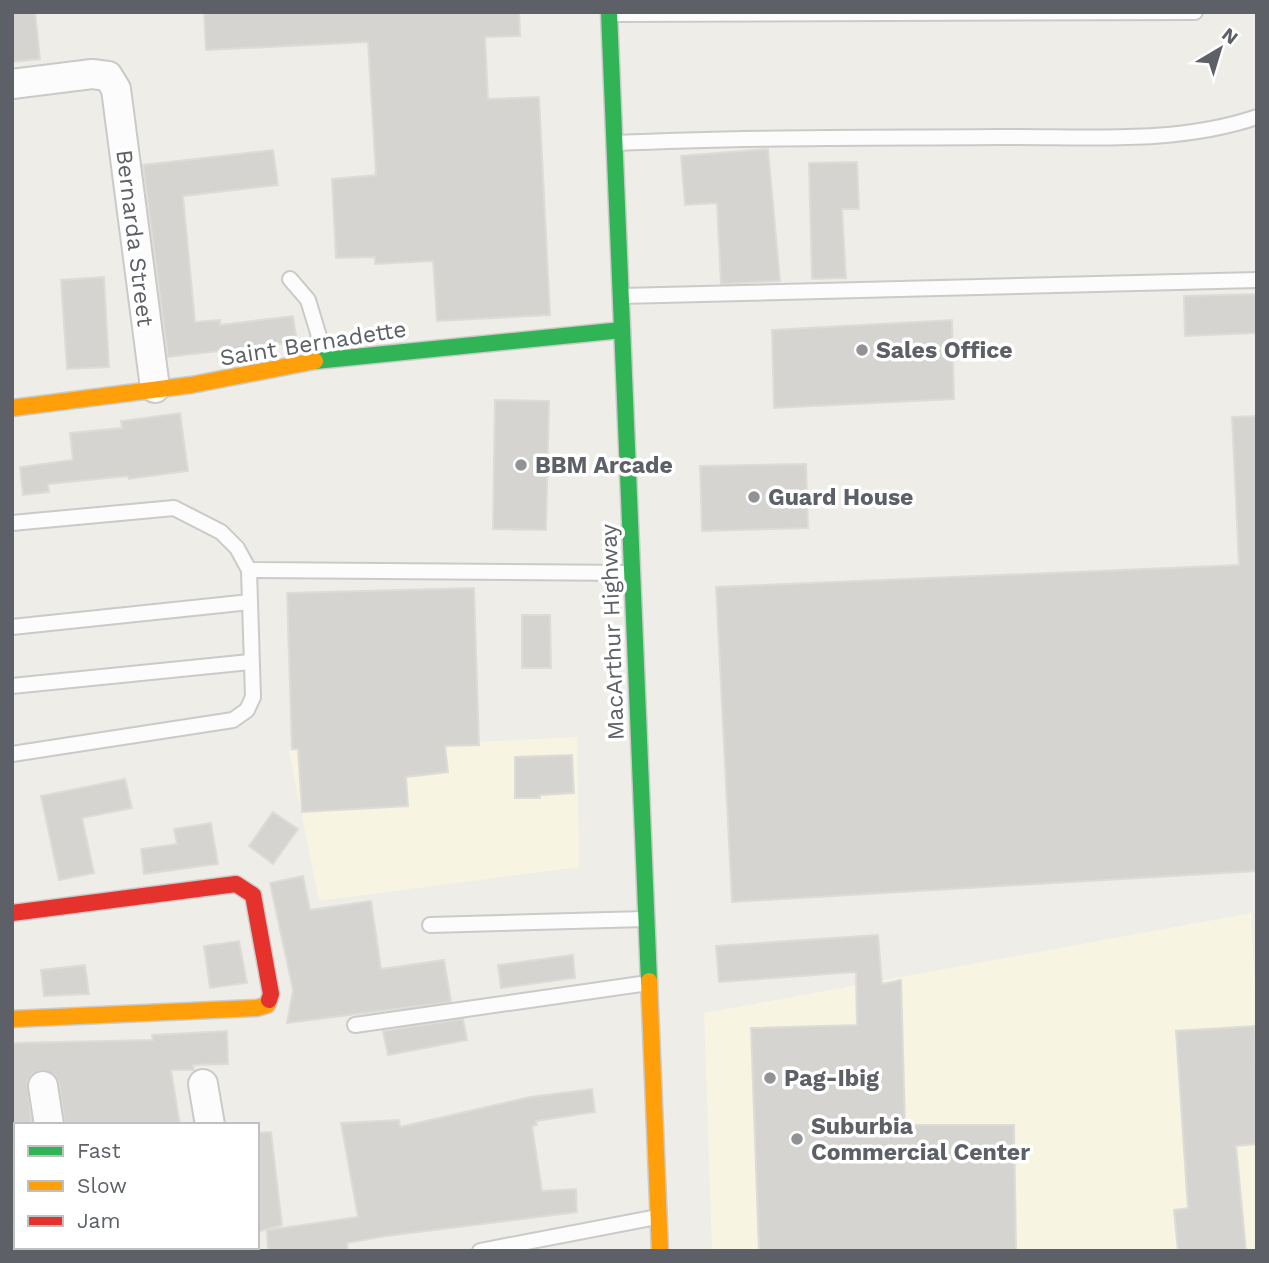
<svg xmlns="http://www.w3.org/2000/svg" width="1269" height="1263" viewBox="0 0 1269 1263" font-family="'Work Sans',sans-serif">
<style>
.commercial{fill:#f7f4e1}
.building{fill:#d5d4d1;stroke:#dedcd7;stroke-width:2}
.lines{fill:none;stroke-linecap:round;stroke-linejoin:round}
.lane-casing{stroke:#cacac9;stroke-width:18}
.street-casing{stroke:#cacac9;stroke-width:32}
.fast-casing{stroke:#cacbca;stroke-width:19}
.slow-casing{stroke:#cacbca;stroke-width:19}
.jam-casing{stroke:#cacbca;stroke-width:19}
.lane{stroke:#fcfcfc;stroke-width:14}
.street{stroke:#fcfcfc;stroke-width:28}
.fast{stroke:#30b455;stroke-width:16}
.slow{stroke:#ff9f0a;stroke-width:16}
.jam{stroke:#e5322d;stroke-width:16}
.poi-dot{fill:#909294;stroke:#fff;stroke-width:2.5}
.labels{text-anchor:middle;stroke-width:7;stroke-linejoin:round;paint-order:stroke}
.street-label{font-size:23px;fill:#5d6167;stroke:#fff}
.poi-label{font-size:23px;font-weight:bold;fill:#5d6167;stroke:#fff;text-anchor:start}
</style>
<rect width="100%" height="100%" fill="#eeede8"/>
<g class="commercial">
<polygon points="577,737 579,867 319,901 289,751"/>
<polygon points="1251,913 1257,1022 1257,1251 712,1251 704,1013"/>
</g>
<g class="building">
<polygon points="12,12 35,12 40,59 12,62"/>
<polygon points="204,12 519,12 520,36 485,37 488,99 539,97 550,315 437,321 433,261 375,264 375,257 336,258 332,179 376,175 368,42 206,50"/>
<polygon points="768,149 780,281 721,284 717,203 685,205 681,156"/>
<polygon points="273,150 278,185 183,196 195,322 220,320 220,325 293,316 297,342 168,357 143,165"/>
<polygon points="857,162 859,209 842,209 846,278 812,279 809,163"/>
<polygon points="104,277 109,367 67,369 61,280"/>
<polygon points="1257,294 1257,333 1185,336 1184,296"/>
<polygon points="952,320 954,399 774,408 772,330"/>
<polygon points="495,400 549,401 546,530 493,529"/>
<polygon points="180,413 188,471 129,479 128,476 48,484 49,492 23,495 20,467 73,460 70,433 122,428 121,421"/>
<polygon points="1257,416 1257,871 732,902 716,587 1239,565 1232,417"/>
<polygon points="806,464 808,528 702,531 700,466"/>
<polygon points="474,588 479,745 445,746 448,772 406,777 408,806 302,812 298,749 292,749 287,593"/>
<polygon points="522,615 550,615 551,668 522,668"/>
<polygon points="572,755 574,793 540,795 540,798 515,798 515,757"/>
<polygon points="125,779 132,808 82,818 94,873 59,880 41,796"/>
<polygon points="273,812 298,829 273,864 249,846"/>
<polygon points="211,823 218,864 144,874 141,849 177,844 174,829"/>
<polygon points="303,876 310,910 371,901 381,969 444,960 451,1002 287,1023 293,990 270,883"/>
<polygon points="878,935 882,984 901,980 905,1125 1014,1125 1016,1251 759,1251 751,1028 857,1025 856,972 719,982 716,946"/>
<polygon points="239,941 247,983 210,988 204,946"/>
<polygon points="573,955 575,978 501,988 498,965"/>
<polygon points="85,965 89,994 44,996 41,970"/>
<polygon points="463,1019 467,1040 388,1055 383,1031"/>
<polygon points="1255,1026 1257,1144 1236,1146 1246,1251 1178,1251 1174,1210 1188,1208 1176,1031"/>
<polygon points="227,1031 228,1064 193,1065 194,1070 171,1070 180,1125 65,1125 59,1083 55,1075 41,1070 32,1074 27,1081 32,1125 12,1125 12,1043 153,1040 152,1035"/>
<polygon points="592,1089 595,1112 536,1121 537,1125 532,1126 542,1191 576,1189 577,1212 386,1236 347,1243 348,1251 268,1251 267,1230 358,1217 341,1123 399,1120 400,1127 530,1097"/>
<polygon points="271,1132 282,1225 257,1232 257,1133"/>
</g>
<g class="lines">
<defs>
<g id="lane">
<polyline points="611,14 1195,12"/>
<path d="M616,143c128,-6 255,-5 383,-6 85,-1 176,8 258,-20"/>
<polyline points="290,279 308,300 325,356"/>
<polyline points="621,296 1257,280"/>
<polyline points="12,523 174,508 221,532 237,548 249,570 632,573"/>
<polyline points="12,627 250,602 249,570"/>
<polyline points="12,686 250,662"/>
<polyline points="12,754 233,720 247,710 253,697 250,602"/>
<polyline points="430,925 645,919"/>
<polyline points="355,1025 648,983"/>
<polyline points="480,1251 657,1217"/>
</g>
<g id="street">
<polyline points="12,84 92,74 108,76 116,89 155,388"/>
<polyline points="203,1084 210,1125"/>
<polyline points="43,1086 49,1125"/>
<polyline points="71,1247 72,1251"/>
<polyline points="230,1247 231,1251"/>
</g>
<g id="fast">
<polyline points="609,12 649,981"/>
<polyline points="315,361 622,330"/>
</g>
<g id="slow">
<polyline points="12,408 191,385 315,361"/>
<polyline points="649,981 660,1251"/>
<polyline points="12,1019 257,1008 267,1005 269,1000"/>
</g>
<polyline id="jam" points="12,913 236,884 253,895 271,994 269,1000"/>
</defs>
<use href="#lane" class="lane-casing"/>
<use href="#street" class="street-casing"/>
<use href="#fast" class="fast-casing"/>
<use href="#slow" class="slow-casing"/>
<use href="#jam" class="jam-casing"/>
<use href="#lane" class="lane"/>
<use href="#street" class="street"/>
<use href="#fast" class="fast"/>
<use href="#slow" class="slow"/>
<use href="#jam" class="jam"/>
</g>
<g class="poi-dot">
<circle cx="862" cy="350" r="7"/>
<circle cx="521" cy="465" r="7"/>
<circle cx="754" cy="497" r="7"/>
<circle cx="770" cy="1078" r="7"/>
<circle cx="797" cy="1139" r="7"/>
</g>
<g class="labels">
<g class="street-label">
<text transform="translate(135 238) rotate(83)" y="8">Bernarda Street</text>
<text transform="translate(313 343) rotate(-9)" y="8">Saint Bernadette</text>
<text transform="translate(612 632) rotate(-92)" y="8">MacArthur Highway</text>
</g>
<g class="poi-label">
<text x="876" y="358">Sales Office</text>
<text x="535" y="473">BBM Arcade</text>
<text x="768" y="505">Guard House</text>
<text x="784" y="1086">Pag-Ibig</text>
<text x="811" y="1134">Suburbia<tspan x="811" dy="26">Commercial Center</tspan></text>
</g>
</g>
<rect width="1269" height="1263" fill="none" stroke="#5d6167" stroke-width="28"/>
<rect x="14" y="1123" width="245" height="126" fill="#ffffff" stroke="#bec0c2" stroke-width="2"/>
<rect x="28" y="1146" width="35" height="10" fill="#30b455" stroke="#bec0c2" stroke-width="2"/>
<text x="77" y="1158" font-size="21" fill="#5d6167">Fast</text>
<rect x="28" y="1181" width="35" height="10" fill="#ff9f0a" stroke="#bec0c2" stroke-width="2"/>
<text x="77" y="1193" font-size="21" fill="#5d6167">Slow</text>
<rect x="28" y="1216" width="35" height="10" fill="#e5322d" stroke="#bec0c2" stroke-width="2"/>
<text x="77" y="1228" font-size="21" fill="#5d6167">Jam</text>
<g transform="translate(1220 49) rotate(38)" stroke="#ffffff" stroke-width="5" paint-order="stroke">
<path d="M0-5L12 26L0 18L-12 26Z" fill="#5d6167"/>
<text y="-10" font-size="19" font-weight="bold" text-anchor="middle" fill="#5d6167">N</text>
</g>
</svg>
